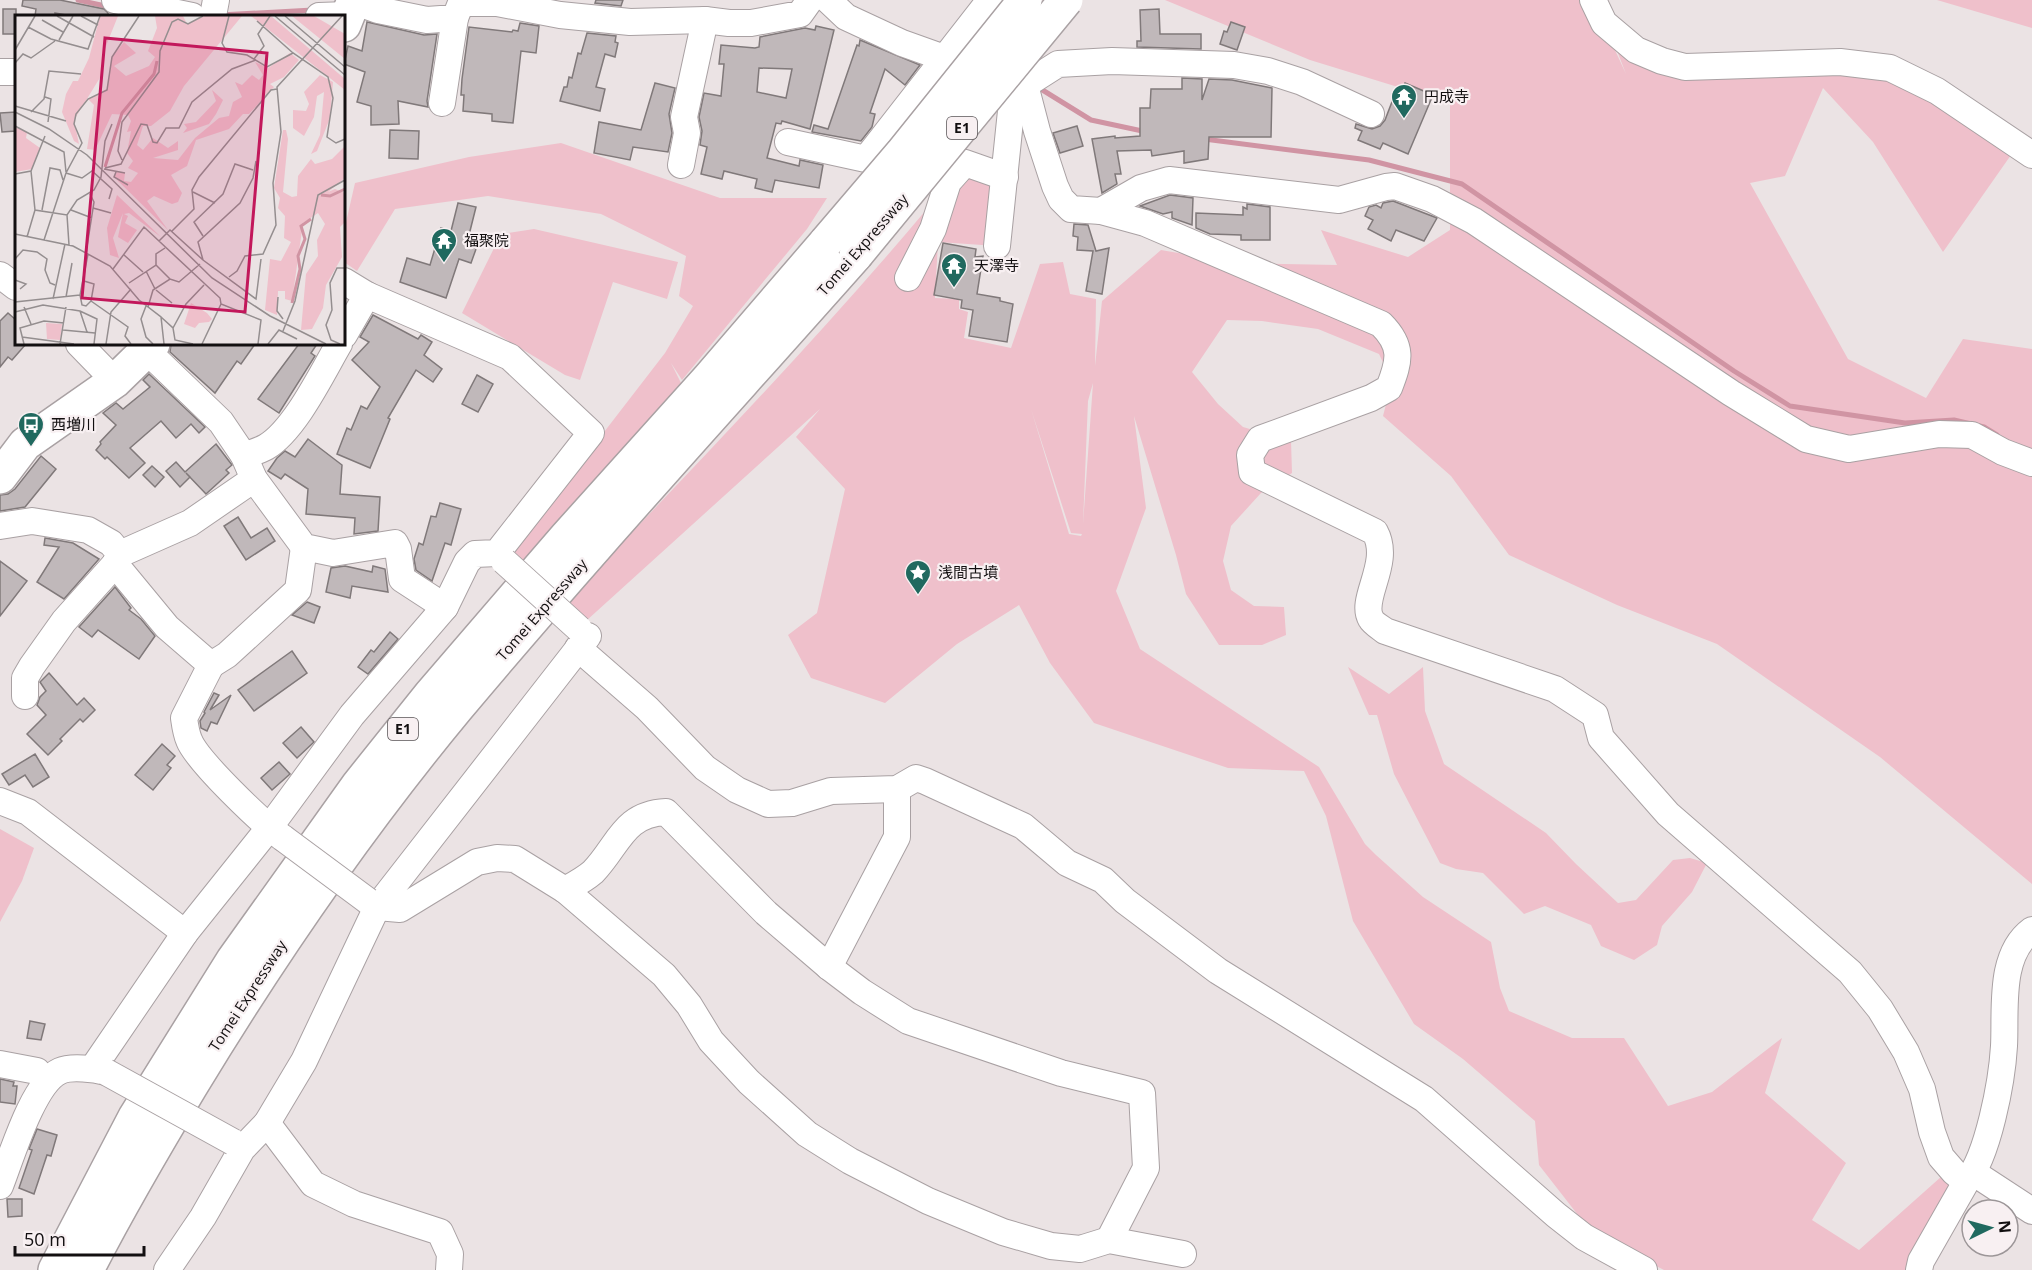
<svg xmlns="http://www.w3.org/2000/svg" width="2032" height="1270" viewBox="0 0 2032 1270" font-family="'Open Sans','Noto Sans JP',sans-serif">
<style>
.green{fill:#efc0cb;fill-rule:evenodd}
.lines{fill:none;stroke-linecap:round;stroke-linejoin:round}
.stream{stroke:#d094a3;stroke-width:5}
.building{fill:#c0b8ba;stroke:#80797a;stroke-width:1.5;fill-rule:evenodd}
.minor-casing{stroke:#a9a1a3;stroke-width:28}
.major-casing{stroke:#a9a1a3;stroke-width:36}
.highway-casing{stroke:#a9a1a3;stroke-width:36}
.minor{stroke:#fff;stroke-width:26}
.major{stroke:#fff;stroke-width:33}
.highway{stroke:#fff;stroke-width:33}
.minor-bridge-casing{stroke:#a9a1a3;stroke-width:28;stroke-linecap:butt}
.highway-bridge-casing{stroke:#a9a1a3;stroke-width:36;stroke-linecap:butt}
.minor-bridge{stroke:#fff;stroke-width:26}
.highway-bridge{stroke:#fff;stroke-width:33}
.labels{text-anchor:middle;stroke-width:4.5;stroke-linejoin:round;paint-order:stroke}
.shield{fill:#f8f0f2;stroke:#575254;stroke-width:1.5}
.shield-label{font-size:14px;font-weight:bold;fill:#120f10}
.poi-label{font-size:15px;fill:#120f10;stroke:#f8f0f2;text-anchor:start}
.street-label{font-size:15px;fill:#120f10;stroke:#f8f0f2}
.inset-river{fill:none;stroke:#d094a3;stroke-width:3}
.inset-road{fill:none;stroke:#948e8f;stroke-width:1.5}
.view{fill:#c2185b;fill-opacity:0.15;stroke:#c2185b;stroke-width:3}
.inset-edge{fill:none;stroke:#120f10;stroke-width:3}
</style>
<rect width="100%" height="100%" fill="#ebe3e4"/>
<g class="green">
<path d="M1165,0h427l34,74 -19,-49 31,26 167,15 8,10 77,-8 128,77 -75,107 -70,-110 -50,-54 -38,88 -35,7 98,176 78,39 37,-59 69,10v535l-152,-127 -163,-113 -100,-39 -108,-50 -58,-79 -68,-60 9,-35 -13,-27 -61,-25 -56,-8 -35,-1 -35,52 26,32 25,23 48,14 1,32 -31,20 -30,33 -8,35 8,29 23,16 30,1 2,28 -24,10h-43l-33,-51 -10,-39 -42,-139 12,92 -30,83 24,58 179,118 46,77 11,11 47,42 68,45 9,46 9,23 63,27h52l44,68 44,-14 70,-54 -17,55 81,70 -34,57 47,30 83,-74 11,4 -32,90h-257l-72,-37 -53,-68 -4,-44 -72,-62 -49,-35 -61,-103 -27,-105 -22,-45 -76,-3 -134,-45 -44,-60 -31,-58 -62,39 -72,59 -74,-25 -23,-43 29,-22 28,-124 -49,-52 24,-28 -234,212 -22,-17c137,-145 276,-287 401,-441l40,20 -8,63 -59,-4 -3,56 24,1v10l9,3 -4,26 47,10 29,-84 23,-2 7,32 26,5 -1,67 7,-65 59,-51 75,13 101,2 -16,-35 87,27 42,-27v-127l-140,-43zM1093,383l-10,141 5,-123zM1031,409l40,124 11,1 -1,2 -12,-2z"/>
<polygon points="1938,0 2032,0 2032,28 1937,0"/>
<polygon points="561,143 720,198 827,198 807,229 682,380 671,363 681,383 525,571 510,554 665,353 693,306 679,296 686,256 601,214 488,196 395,209 357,271 344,262 344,231 355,183 469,157"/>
<polygon points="534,229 678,262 667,299 613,282 580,380 565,375 462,313 501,234"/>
<polygon points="1348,667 1389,694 1423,667 1425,711 1444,764 1546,833 1576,864 1618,903 1636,900 1673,860 1690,858 1707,863 1692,892 1662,926 1657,945 1634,960 1601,946 1591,925 1545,906 1524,914 1483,873 1456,869 1440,863 1394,774 1377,715 1369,715"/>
<polygon points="0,829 34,848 22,881 0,922"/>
</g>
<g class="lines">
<g class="stream">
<polyline points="78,0 110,7"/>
<polyline points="220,15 313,10"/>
<polyline points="1036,86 1091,120 1147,132"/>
<polyline points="1204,139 1369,160 1462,184 1734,371 1790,406 1905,423 1954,420 1984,427 1997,435"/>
</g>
</g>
<g class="building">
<polygon points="23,0 60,0 104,9 108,13 108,16 71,16 55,13 55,16 35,16 36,9 22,6"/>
<polygon points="596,0 623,0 621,6 595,3"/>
<rect x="3" y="9" width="13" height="25"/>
<polygon points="1159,9 1160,34 1201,34 1201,49 1137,47 1137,41 1141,41 1140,10"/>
<polygon points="367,22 424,35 437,34 427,101 428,107 398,101 399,124 371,125 371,106 357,102 365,72 344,64 348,46 362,51"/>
<polygon points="1231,22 1245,27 1237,50 1220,44 1224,31 1227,32"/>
<polygon points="520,23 539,26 536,53 521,51 513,123 492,121 492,114 463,111 464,95 461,95 462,79 469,27 512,32 513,30 518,31"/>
<path d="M816,26l18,4 -24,99 -28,-8 -1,3 -5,-1 -9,35 32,8 1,-6 23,5 -4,23 -44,-8 -3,12 -17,-4 2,-9 -33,-8 -2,8 -21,-5 6,-27 -7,-2 2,-14 -3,-14 5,-24 17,3 3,-32h-5l2,-19 34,3 4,-1 1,-10 45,-9 10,2zM759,68l33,1 -6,29 -29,-6z"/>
<polygon points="587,33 616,36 615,42 618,43 615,57 605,54 596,87 605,89 600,111 560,101 564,87 567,87 569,77 572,78 578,53 581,54"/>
<polygon points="860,40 920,65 905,85 885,69 870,113 875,114 872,127 861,141 812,132 814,125 828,129 857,45 859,46"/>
<polygon points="1182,78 1202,79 1202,100 1209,79 1232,80 1272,88 1271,137 1209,137 1208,159 1184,163 1184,151 1152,156 1151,150 1117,151 1121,174 1115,174 1117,184 1102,193 1092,139 1115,136 1115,138 1140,136 1140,108 1150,108 1151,89 1182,89"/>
<polygon points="655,83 675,88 669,114 672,133 668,152 633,147 630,160 594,153 599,122 641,130"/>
<polygon points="1405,83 1433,95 1408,154 1383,143 1380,149 1358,140 1362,131 1355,128 1356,124 1372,129 1380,126 1385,120 1395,94 1400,96"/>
<polygon points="16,112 16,131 2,132 0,113"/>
<polygon points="1077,126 1083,146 1060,153 1053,133"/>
<polygon points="390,130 419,131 418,159 389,158"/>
<polygon points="1170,195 1193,198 1192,225 1172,218 1172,212 1163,214 1140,206"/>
<polygon points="1393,201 1437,218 1424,241 1396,230 1391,241 1368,229 1373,220 1365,216 1369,207 1376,205 1381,208 1383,203"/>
<polygon points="458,203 476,207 467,243 476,249 471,263 459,259 446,298 400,282 407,258 430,265 441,228 451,231"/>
<polygon points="1247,204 1270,207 1270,240 1241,240 1241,235 1210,234 1196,228 1196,213 1243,215 1243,207 1247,209"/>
<polygon points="1074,224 1088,225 1096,251 1109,248 1102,294 1086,291 1093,251 1077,250 1078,237 1073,236"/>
<polygon points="943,243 976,249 975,257 983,256 977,294 1000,298 1000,301 1013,304 1007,342 969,336 973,310 961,308 962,300 934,295"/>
<polygon points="8,313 16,320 16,344 26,344 12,360 8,357 0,367 0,321"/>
<polygon points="373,315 418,339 421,335 432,342 424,355 442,369 433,382 416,370 388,418 390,419 370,468 337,454 347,428 351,430 361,406 367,409 380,387 352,360 369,342 360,337"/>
<polygon points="171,344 255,344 241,364 237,361 215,393 170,352"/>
<polygon points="299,344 317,344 311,353 315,356 279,413 258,399"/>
<polygon points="149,374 205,427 199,433 191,424 176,438 161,421 130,448 145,463 129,478 107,457 105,459 96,450 101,444 100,442 116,425 103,413 116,403 123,409 150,387 143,380"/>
<polygon points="477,375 493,384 478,412 462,404"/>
<polygon points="308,439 342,465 340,494 380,497 378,531 354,534 355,518 306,514 308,489 285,474 281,479 268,471 277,458 285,451 295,457"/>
<polygon points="216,444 232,465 226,470 229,473 206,494 186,473 190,477 180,487 166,471 176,462 185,472"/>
<polygon points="41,456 56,469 25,507 0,511 0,495 8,494 15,489"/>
<polygon points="152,466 164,477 155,487 143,475"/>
<polygon points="440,503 461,509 451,545 445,543 432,581 416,570 414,559 419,543 423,545 431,516 436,517"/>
<polygon points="238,517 251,538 267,528 275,541 246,560 224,526"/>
<polygon points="45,538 73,543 99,559 64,599 37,582 59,547 44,545"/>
<polygon points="0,561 27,581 0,616"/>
<polygon points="345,566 372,572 373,566 385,569 388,592 352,586 350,598 326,592 331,568"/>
<polygon points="115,587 131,608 129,610 141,619 155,636 139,659 98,630 92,637 79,627"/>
<polygon points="307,602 320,607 314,623 292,615"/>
<polygon points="390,632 398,639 368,674 358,667 371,650 374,652"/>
<polygon points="292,651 307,673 254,711 238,690"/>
<polygon points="49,673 77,705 84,698 95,710 83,722 80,719 60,739 62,741 48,755 27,734 46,715 37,705 40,697 46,691 40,682"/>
<polygon points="214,693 219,695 210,710 231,695 217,724 211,722 207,731 201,728 200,721 205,713 204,712"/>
<polygon points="301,727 314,742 297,758 283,743"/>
<polygon points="162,744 175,756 167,765 171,768 153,790 135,775"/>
<polygon points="35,754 49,777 33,787 25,775 9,785 2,774"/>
<polygon points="279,762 290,774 272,790 261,778"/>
<polygon points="30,1021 45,1024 41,1040 27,1038"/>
<polygon points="0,1079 14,1082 13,1086 17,1086 15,1104 0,1102"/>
<polygon points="37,1129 57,1135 51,1156 47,1155 34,1194 19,1188 32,1150 29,1149"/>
<polygon points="7,1199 22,1199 22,1216 8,1217"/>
</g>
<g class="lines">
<defs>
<g id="minor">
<polyline points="115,0 192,16"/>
<polyline points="828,0 846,17 902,43 944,58 957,66 1025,85 1058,64 1112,61 1234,65 1268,71 1302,82 1371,114"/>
<polyline points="1593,0 1604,23 1636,50 1662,61 1685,67 1840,62 1890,68 1937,91 2032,155"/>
<polyline points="353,1 378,10 427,20 455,18 461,3 497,3 560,15 630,22 705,20 729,23 751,23 800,14 810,0"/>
<polyline points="213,16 216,0"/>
<polyline points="319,16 347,15"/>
<polyline points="0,72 16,72"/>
<path d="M1025,85l12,46 18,55 6,13 10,10 30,2 44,12 236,101c22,22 19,36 8,64l-18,10 -111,41 -10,16 2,17 123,60c17,31 -16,67 -4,87 2,4 10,9 14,12l170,58 40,26 6,23 67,76 182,158 30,37 26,43 16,37 10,43 9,25 13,15 12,10"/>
<polyline points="442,103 455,18"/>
<polyline points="788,142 866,159 990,0"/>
<polyline points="681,165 687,133 684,117 705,20"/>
<polyline points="1101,211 1141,188 1169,180 1339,200 1386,187 1395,186 1432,199 1474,221 1731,393 1806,439 1849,449 1939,434 1972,435 2003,452 2032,463"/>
<polyline points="997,246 1014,82"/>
<polyline points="0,275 16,287"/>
<polyline points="908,278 933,229 948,182 965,163 1005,177"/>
<polyline points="344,335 367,295"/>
<polyline points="79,344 115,381"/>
<polyline points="147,351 221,422 244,456 254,479 304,547 333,553 395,543 398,549 402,579 445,607"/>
<path d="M244,456c7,-3 15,-5 22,-9 29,-17 56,-74 73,-103"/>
<path d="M0,526l32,-5 56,9 23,13 9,11 -5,10 52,63 44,38 -27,53c1,7 2,15 5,22 8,21 74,84 94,98"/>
<polyline points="120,554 190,523 254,479"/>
<polyline points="578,648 647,708 705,768 737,790 768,804 792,803 831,791 897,789 916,778 925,781 1023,826 1067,863 1103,880 1125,901 1218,971 1424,1099 1556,1215 1584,1237 1644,1270"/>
<polyline points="211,665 227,655 298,590 304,547"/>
<polyline points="25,696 25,678 32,666 64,621 115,564"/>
<polyline points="0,801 28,812 185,933"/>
<path d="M565,890c9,-5 20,-11 28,-18 26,-27 30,-58 73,-60l100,101 63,54 33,25 46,29 153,52 81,20 4,75 -37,72"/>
<polyline points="368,901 377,907 400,909 477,862 497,858 515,859 565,890 664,975 689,1005 711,1041 749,1082 807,1134 850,1161 928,1201 1003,1232 1051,1246 1080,1249 1109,1240 1183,1254"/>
<polyline points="829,967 897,837 897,789"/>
<polyline points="0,1064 37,1071 45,1082"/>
<polyline points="93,1068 185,933 269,828 352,715 445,607 467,562 475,554 497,553 591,433 510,357 367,295 344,281"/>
<polyline points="267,1123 313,1184 354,1204 440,1232 450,1254 449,1270"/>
<polyline points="1974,1173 2032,1211"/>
<path d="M0,1186c11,-28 33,-103 60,-115 11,-5 35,-2 46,1"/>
<polyline points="167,1270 203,1217 242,1149 267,1123 304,1061 377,907 588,636"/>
<path d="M1919,1270l2,-9 45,-79c22,-25 36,-101 38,-136 2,-36 -6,-91 28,-116"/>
</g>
<g id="major">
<polyline points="344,25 354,0"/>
<polyline points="0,477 25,444 115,381 153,344"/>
</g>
<g id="highway">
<polyline points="55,1270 135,1117 233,960 358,785 430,695 566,537 709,378 826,242"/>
<path d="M87,1270c32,-63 68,-124 104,-184 80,-132 168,-260 266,-378 129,-154 266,-303 399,-453"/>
</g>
</defs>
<use href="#minor" class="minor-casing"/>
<use href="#major" class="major-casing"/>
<use href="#highway" class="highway-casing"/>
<use href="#minor" class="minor"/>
<use href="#major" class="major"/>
<use href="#highway" class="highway"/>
<defs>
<g id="minor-bridge">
<polyline points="504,561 579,629"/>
<polyline points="283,838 368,901"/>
<polyline points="106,1072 233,1142"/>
</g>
<g id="highway-bridge">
<polyline points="826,242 902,153 1025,0"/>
<polyline points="856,255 1066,0"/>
</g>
</defs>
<use href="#minor-bridge" class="minor-bridge-casing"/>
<use href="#highway-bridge" class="highway-bridge-casing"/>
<use href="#minor-bridge" class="minor-bridge"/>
<use href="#highway-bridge" class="highway-bridge"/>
</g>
<defs>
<symbol id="temple-pin" viewBox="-11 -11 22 30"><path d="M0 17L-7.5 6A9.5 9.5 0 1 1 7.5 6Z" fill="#20695f" stroke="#f8f0f2"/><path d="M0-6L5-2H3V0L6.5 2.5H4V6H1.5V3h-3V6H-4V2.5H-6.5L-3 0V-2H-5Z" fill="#fff"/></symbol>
<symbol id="bus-pin" viewBox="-11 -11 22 30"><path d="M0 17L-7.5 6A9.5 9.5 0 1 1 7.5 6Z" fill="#20695f" stroke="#f8f0f2"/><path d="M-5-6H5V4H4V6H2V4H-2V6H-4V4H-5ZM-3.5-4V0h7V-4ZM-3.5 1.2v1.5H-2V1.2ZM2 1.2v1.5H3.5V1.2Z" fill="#fff"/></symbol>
<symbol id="sight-pin" viewBox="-11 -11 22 30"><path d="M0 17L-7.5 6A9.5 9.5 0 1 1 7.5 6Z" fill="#20695f" stroke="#f8f0f2"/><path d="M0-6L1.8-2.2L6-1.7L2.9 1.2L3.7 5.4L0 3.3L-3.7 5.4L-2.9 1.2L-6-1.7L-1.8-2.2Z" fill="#fff"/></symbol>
</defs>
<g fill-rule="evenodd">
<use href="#temple-pin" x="1389" y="82" width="30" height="40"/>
<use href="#temple-pin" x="429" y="226" width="30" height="40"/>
<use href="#temple-pin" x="939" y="251" width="30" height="40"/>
<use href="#bus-pin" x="16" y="410" width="30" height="40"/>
<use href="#sight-pin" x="903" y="558" width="30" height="40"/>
</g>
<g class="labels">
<g class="shield">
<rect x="947" y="117" width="30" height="22" rx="4.5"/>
<rect x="388" y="718" width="30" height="22" rx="4.5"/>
</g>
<g class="shield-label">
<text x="962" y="133">E1</text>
<text x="403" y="734">E1</text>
</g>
<g class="poi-label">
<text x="1424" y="102">円成寺</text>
<text x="464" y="246">福聚院</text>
<text x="974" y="271">天澤寺</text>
<text x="51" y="430">西増川</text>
<text x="938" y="578">浅間古墳</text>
</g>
<g class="street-label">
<text transform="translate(863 245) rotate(-49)" y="5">Tomei Expressway</text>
<text transform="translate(542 610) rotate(-49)" y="5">Tomei Expressway</text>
<text transform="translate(248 996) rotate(-57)" y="5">Tomei Expressway</text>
</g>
</g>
<g transform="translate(15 15)">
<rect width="330" height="330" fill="#ebe3e4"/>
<path d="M85,1h18l-14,35 -3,25 -27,44 5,24 -5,-3 -12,-29 4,-18 7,-13h5l11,-23zM140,1h28l4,8 18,-8h37l-58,70 -14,25 -19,15h-8l-6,19 6,5 10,-12 15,10 10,-7v9l-25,8 25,2 17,-22 24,-20 10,-2 4,-14 9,-5 -7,-15 7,3 10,-10 7,5 4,-5 -8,-13 13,6 22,-15 9,7 -15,17 -14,7 4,3 -25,27h-6l-14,15 -33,11 -9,26 -16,9 11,18 -4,9 -6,2 -18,-8 -7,5 21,29 -54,-53 3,-5 8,1 -1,8 7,1 7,-9 -10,-5 5,-7 -6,-8 4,-22 -4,1 4,-11 -3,-6 -16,-1 -17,36 -8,-1 7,-44 -6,-6 19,-10 5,-32 12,-15 12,11 -22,13 12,10 23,-10 6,-9 -7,-6 9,-23zM236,1h20l74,63v11zM277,1h22l31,18v25zM305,60l13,7 -3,36 -13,33 -6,3 9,-19 4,-43 -7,4 -3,21 -10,19 -11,-8v-18l13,1 3,-7 -5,-12zM197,75l11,10 -7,14 -7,10 -26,9 4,-5 -3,-4 12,-2 20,-21zM0,112l12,5 -1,6 14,10 -8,21 -17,3zM268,115h3l2,9 -5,53 9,5 5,-1 1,-20 13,-17 4,5 17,-5 13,-13v32l-17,14 7,-3 10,4v29l-5,5 2,30 -16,28 -3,23 -11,21 -11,1 5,-56 12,-18 -1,-16 8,-16 -7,-11 -15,10 -11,78 -7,-2v-8h-7l-1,24 -12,-5 5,-51 11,2 10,-19 -7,-4 1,-22 -7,-8 2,-10 -6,-10zM102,180l44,42 -32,-24 -5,1 4,2 -3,7 12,7 -9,13 -10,-6 5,-24 -10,25 6,20 -9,-3 -3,-27zM176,288l16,10 5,6 -3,3 -10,1 -4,5 -11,-4zM31,308l16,1 -2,16 -13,-1z" fill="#efc0cb"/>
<path class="inset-river" d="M90,152l17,-54 32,-39 3,-13M306,180l9,1 15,-7M277,288l8,-34 -2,-13 7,-17 -4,-13 10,-7"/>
<path class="inset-road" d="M42,1l37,21M66,1l17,9M214,1l-7,27 5,9 20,3 20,12 26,-14 35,24 5,21 -6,39 9,6 9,-4M260,1l70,59M270,1l60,51M27,5l21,12M242,6l36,32M13,12l23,12 37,10 12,-33M44,25l14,-24M0,35l20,-34M239,44l10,-13 -6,-12 12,-18M0,48l8,-9 8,4 24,-17M30,82l6,2 -3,23M0,91l51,15M0,97l34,17 38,26 125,123 58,38 56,28M16,97l13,-13 5,-28 32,3M0,111l49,26 2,20M107,145l-4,-9 4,-29 37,-50 1,-21 12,-29 6,-3 10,5 15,-8M90,153l16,-4 20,-40 6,1 6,17 4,1 9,-15h13l13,-26 40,-33 24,-9M89,154l21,4M16,156l4,39 32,5 10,-15 17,-10 7,-13 4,-36 7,-17M101,157l-2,5 14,8M51,158l16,5 10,-7 20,18 -3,10M0,159l16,-3 14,-35M178,177l22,11M78,193l18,5M27,195l8,-42 10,2 3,10M56,195l21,8M52,200l2,30M157,216l22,-22 -2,-19 7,-13 72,-87 6,-1M0,219l58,12 37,20 29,34 22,17 3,27M188,221l-9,-14 29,-28 12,-30 18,6M12,222l8,-27M29,225l22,-67 16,-30 -8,-19 2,-10 12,-15 19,-9 5,-33 27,-41M144,226l11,-11 33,30 53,39 5,-40M71,238l8,-51 -4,-8M109,240l19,17M0,244l8,-9 14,2 10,7 -2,11 5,13 5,2M188,245l-5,-18 42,-39 13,-25 3,-17M141,250l14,14M98,254l31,-42 76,71 1,6 40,16 -3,24M131,256l9,18M214,262l8,-6 8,-15 18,-2 13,-29 -3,-42 8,-51 -4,-45 65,-71M0,265l11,4 -6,5M69,266l10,3 -3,17 -5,5 -4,-1 -2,-10 8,-41M114,268l27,-18v-11l9,-6M141,275l16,13M51,282l6,-34M263,282l-1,14 6,8M38,284l12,-55M76,286l37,26 -3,9 6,8M0,287l65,-7M131,291l-5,13 5,18 7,7M9,292l7,17M133,292l5,-17 17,-11 9,3 21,-18M65,296l7,21M0,297l28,-7 37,6 17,8 -3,25M146,302l12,11 2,12 18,4M158,313l13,-24 18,-19M48,315l32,3M268,316l12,-30 23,-106 27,-15M7,322l52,7M9,329l-4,-16 24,-7 20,2M45,329l6,-37M91,329l5,-32 20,-23M187,329l19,-40M253,329l11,-14 18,9M325,329l-9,-4 -5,-15 6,-15 -2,-27 7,-15h8"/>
<path class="view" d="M90,23l162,15 -22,259 -163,-14z"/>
<rect width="330" height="330" class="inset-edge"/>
</g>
<g transform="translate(1990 1228) rotate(85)"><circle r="28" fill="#f8f0f2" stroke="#9c9698" stroke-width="1.5"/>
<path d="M0-4.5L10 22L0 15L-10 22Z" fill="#20695f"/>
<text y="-9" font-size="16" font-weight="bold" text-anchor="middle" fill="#120f10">N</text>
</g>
<path d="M15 1246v9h129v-9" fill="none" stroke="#120f10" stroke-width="3"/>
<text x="24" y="1246" font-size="18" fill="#120f10" stroke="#f8f0f2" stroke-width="4.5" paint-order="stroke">50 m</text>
</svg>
